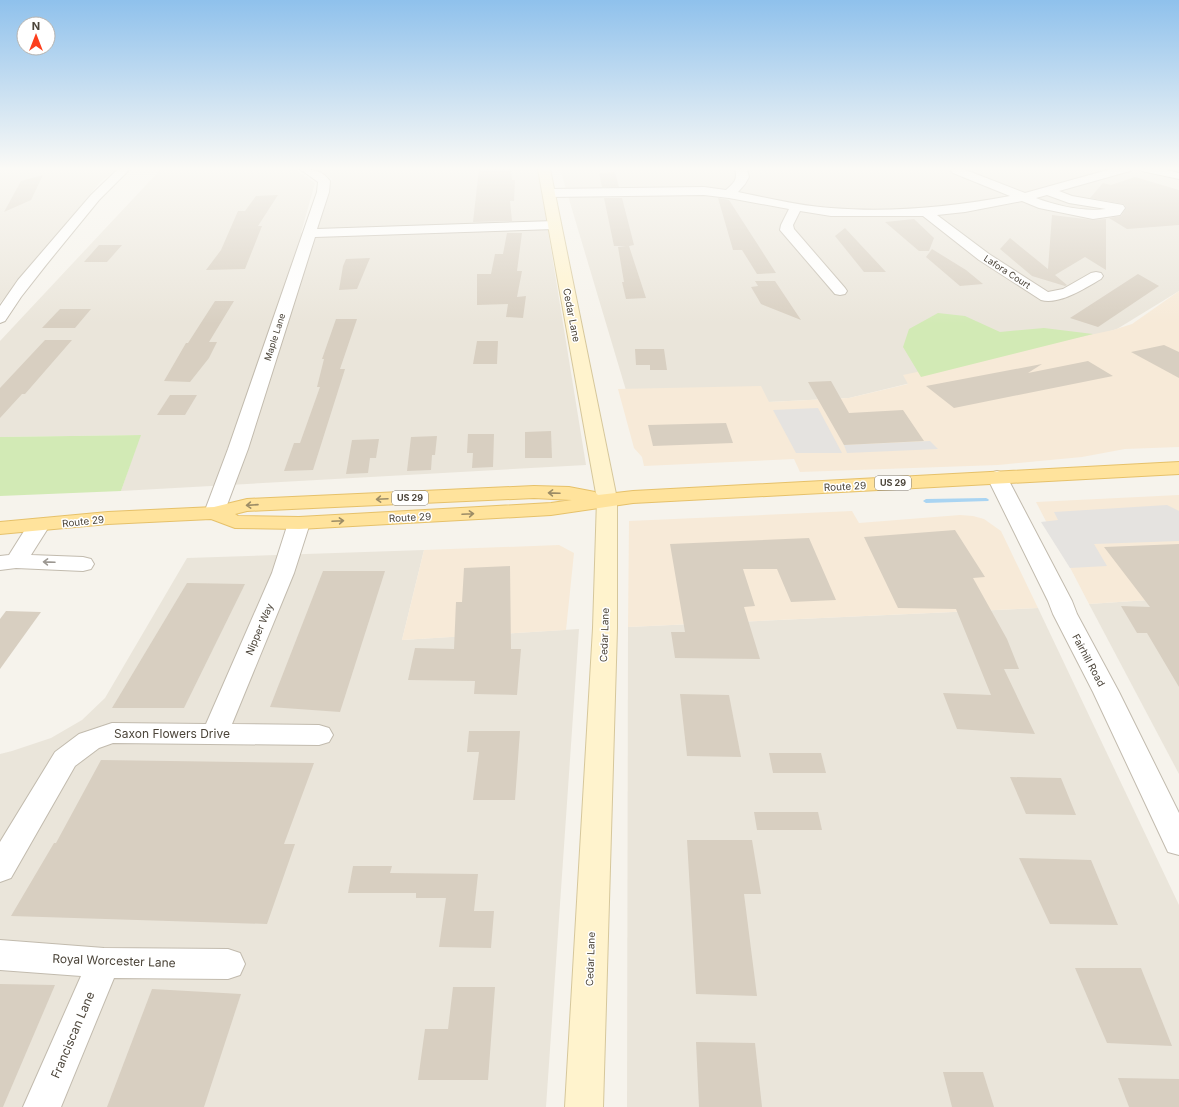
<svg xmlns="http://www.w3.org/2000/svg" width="1179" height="1107" viewBox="0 0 1179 1107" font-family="Inter,sans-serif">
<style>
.residential{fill:#eae5da}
.commercial{fill:#f7ead8}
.green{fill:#d2eab5}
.parking{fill:#e5e3e0}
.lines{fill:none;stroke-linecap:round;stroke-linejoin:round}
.stream{fill:#a9d4f2;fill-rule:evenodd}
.building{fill:#d8cfc1}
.street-casing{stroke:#c2bbae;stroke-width:2}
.secondary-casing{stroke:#d6c79b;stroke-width:2}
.primary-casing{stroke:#e6c16a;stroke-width:2}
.street{fill:#fff;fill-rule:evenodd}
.secondary{fill:#fff3cd;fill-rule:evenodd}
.primary{fill:#ffe39c;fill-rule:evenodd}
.oneway{stroke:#9c8c66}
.oneway2{stroke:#9c9892}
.labels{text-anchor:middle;stroke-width:3;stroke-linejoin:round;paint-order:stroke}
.far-street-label{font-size:9px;fill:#4b4439;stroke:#fff}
.shield{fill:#fff;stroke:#817c74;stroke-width:1}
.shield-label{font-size:9px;font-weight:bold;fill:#4b4439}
.street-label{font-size:10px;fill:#4b4439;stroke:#fff}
.near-street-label{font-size:12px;fill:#4b4439;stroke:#fff}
</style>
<rect width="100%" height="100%" fill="#f6f3ec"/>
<g class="residential">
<polygon points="0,169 119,169 101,181 0,303"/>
<polygon points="161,169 294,169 315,183 301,233 434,228 315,231 332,179 316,169 538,169 586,465 121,491 140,435 0,437 0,341"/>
<polygon points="560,169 1179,169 1179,291 1117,329 1058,347 849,398 768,402 628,397"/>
<polygon points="424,550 402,640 579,629 546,1107 0,1107 0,754 12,751 51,738 82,720 105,698 187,558"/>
<polygon points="1179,598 1179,774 1089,604"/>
<polygon points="1038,608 1179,905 1179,1107 627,1107 628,627"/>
</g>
<g class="commercial">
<polygon points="1179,291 1179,447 1125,449 1082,457 998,465 800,472 794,459 644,466 642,457 634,448 618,389 761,386 769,402 849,398 908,384 903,375 1113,330 1132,324"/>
<polygon points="1179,495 1179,598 1089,604 1036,502"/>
<polygon points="852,511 859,523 960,515 973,516 984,519 1001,531 1038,608 628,627 629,521"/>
<polygon points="559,545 574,553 566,630 402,640 424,550"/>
</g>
<g class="green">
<polygon points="938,313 965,316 1000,332 1044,328 1093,334 921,377 903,347 909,329"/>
<polygon points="141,435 121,491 0,496 0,437"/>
</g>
<g class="parking">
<polygon points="818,408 842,453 796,453 773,410"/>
<polygon points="930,441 938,449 847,453 844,445"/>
<polygon points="1167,505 1179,511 1179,541 1094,544 1107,566 1070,568 1041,522 1058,520 1054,512"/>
</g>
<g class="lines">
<polygon class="stream" points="986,498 988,499 989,500 988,501 926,503 923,501 926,499"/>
</g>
<g class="building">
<polygon points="479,169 511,169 512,180 515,180 514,201 510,201 512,221 473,222"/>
<polygon points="615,172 619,187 602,187 599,173"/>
<polygon points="43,175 31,200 4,212 21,181"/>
<polygon points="1135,177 1179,190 1179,225 1127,229 1109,218 1121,216 1126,208 1124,204 1090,198 1103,183 1111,185"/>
<polygon points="278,195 258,226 262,226 245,269 206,270 221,250 238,211 245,211 256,196"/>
<polygon points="604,198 622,198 634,245 629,246 646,298 626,299 622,282 624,282 618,247 626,246 614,246"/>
<polygon points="718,198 729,200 776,273 757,274 742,250 733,250"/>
<polygon points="1052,215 1093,220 1106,219 1106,270 1085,257 1055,275 1067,285 1065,286 1032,276 1000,249 1010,238 1048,269"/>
<polygon points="914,219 934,238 929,251 919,251 885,222"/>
<polygon points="845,228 886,272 864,272 835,236"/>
<polygon points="507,233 522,233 517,271 522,271 517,297 526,296 523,318 506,317 508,304 477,305 477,274 491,274 495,254 503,254"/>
<polygon points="99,245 122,245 107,262 84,262"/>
<polygon points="932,249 966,270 983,284 960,286 926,257"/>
<polygon points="370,258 357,289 339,290 343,266 346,259"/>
<polygon points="1138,274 1159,286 1098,327 1070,318"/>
<polygon points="755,281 775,281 801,320 761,304 751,287 758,286"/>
<polygon points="215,301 234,301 209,342 217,342 209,358 190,382 164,381 186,343 188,343"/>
<polygon points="60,309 91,309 75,328 42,328"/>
<polygon points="336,319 357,319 340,369 345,369 313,470 284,471 294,443 300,443 320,387 317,387 324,359 322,359"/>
<polygon points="45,340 72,340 25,394 22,394 0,418 0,388"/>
<polygon points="477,341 498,341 497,364 473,364"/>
<polygon points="1164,345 1179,352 1179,378 1131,352"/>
<polygon points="635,349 664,349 667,370 650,370 650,365 636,365"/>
<polygon points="1088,361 1113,376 954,408 926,386 1042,364 1028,373"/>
<polygon points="831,381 849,413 903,410 924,441 844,445 808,382"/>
<polygon points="170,395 197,395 185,415 157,415"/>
<polygon points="726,423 733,443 653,446 648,425"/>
<polygon points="551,431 552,458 525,458 525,432"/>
<polygon points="468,434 494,434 493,467 472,468 473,453 467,453"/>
<polygon points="437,436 435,455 432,455 431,470 407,471 411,437"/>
<polygon points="379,439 376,458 370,458 368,473 346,474 352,440"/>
<polygon points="955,530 985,577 973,578 1007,639 1019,669 1004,669 1035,734 957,729 943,693 991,695 956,609 898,608 864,537"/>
<polygon points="809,538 836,600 791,602 777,569 743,569 755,606 744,607 760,659 675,658 671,632 685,632 670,544"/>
<polygon points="1179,544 1179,687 1147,633 1137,633 1121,606 1150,607 1104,547"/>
<polygon points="510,566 511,649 521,649 517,695 474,694 475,681 408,680 415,648 454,649 456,602 462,602 464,568"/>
<polygon points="323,571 385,571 340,712 270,707"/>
<polygon points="187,583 245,584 184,708 112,708"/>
<polygon points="6,611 41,612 0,669 0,619"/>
<polygon points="680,694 729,695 741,757 687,756"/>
<polygon points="469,731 520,731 515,800 473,800 479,752 467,752"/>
<polygon points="769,753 821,753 826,773 773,773"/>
<polygon points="101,760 314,763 284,844 295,844 267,924 11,916 54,843 56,843"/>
<polygon points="1010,777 1061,778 1076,815 1026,814"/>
<polygon points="754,812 818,812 822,830 757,830"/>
<polygon points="687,840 752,840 761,894 744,894 757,996 696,994"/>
<polygon points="1019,858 1091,860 1118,925 1050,924"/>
<polygon points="353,866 392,866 390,873 478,874 474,911 494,911 491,948 439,947 446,898 416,898 416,893 348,893"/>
<polygon points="1075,968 1141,968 1172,1046 1107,1043"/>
<polygon points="0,984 55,985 3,1107 0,1107"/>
<polygon points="453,987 495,987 488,1080 418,1080 425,1029 448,1029"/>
<polygon points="152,989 241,994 204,1107 107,1107"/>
<polygon points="696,1042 755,1043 762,1107 699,1107"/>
<polygon points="943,1072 983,1072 994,1107 952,1107"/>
<polygon points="1118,1078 1179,1079 1179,1107 1129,1107"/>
</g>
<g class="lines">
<defs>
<g id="street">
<polygon points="118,169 130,169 99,200 46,265 21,297 5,321 0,323 0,306 18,280 91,195"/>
<path d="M300,169c12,0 22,1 30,12l-1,11 -12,37 238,-8 5,1 1,3 -1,3 -5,1 -240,8 -67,212 -24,64 -3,4 -7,2 -7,-2 -3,-4 24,-64 89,-257 1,-10z"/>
<path d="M735,169h12l2,8 -4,7 -7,8c30,6 62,14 93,16 60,5 120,-1 179,-12l-57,-23 -2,-2 1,-2h11l62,24 86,-24h20l-1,2 -71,20 13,5 51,9 2,3 -5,7 -27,4 -54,-11 -17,-7 -57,11 -28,3 52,39 59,38 15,-3 28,-16 5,-1 5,1 2,3 -2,3c-16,9 -41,26 -60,21l-62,-40 -56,-44h-92l-31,-5 -7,14 1,4 51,59 2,3 -2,3 -5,1 -5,-1 -55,-64 1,-5 8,-16 -60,-11 -25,-3 -155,2 -4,-1 -2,-3 2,-3 4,-1 155,-2 22,3c8,-7 12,-10 9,-21zM1047,195l22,8 37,6c-22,3 -49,-3 -70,-11z"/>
<polygon points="1141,169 1163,169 1179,173 1179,179 1142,171"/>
<polygon points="997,471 1004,473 1007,477 1072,601 1077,614 1119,692 1179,813 1179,855 1168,852 1093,692 1053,614 1048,601 987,477 990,473"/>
<polygon points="299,517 306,519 310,523 294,573 232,724 319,725 329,728 333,735 329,742 319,745 113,743 99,748 75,766 11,878 0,882 0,842 55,752 79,734 112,723 206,724 272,573 288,523 292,519"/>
<polygon points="39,519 47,520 50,525 31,555 83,557 91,559 94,564 91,569 83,571 16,568 0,570 0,556 9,555 31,520"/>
<polygon points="0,940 104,948 228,949 240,953 245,964 240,975 228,979 114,978 61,1107 23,1107 81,976 0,970"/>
</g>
<polygon id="secondary" points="538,169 550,169 617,499 617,628 603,1107 565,1107 593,628 597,499"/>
<path id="primary" d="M1179,462v12l-546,29 -82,12 -252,14 -64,-1 -24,-9 -103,5 -108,10v-12l108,-10 106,-5 33,-8 287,-13 35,1 26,5 3,3 35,-4zM534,498l38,2 -21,3 -252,14 -61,-1 -3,-2 12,-3z"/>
</defs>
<use href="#street" class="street-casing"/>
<use href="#secondary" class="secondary-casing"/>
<use href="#primary" class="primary-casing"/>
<use href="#street" class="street"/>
<use href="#secondary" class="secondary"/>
<use href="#primary" class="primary"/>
</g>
<defs><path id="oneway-shaft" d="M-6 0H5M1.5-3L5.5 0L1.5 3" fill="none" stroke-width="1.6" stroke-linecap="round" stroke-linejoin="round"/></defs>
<g class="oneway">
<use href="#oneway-shaft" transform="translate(554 493) rotate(-178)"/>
<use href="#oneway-shaft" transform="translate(382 499) rotate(177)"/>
<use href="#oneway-shaft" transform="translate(252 505) rotate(176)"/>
<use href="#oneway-shaft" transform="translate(468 514) rotate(-3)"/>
<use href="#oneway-shaft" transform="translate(338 521) rotate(-3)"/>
</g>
<use class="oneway2" href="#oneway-shaft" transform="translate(49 562) rotate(-178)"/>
<linearGradient id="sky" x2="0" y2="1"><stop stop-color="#8fc1ec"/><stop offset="0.52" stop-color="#fbfaf6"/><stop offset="1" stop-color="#fbfaf6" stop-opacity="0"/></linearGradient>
<rect width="1179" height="324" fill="url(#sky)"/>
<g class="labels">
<g class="far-street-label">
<text transform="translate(1007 272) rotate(33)" y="3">Lafora Court</text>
<text transform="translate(275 337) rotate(-72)" y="3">Maple Lane</text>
</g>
<g class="shield">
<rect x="875" y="476" width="36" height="14" rx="3"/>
<rect x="392" y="491" width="36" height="14" rx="3"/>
</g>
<g class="shield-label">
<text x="893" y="486">US 29</text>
<text x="410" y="501">US 29</text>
</g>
<g class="street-label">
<text transform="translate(572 315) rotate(79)" y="4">Cedar Lane</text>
<text transform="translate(845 486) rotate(-3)" y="4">Route 29</text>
<text transform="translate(410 517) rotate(-3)" y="4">Route 29</text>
<text transform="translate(83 521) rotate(-6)" y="4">Route 29</text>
<text transform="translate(259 629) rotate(-67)" y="4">Nipper Way</text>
<text transform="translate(604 635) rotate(-88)" y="4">Cedar Lane</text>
<text transform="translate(1089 660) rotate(62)" y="4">Fairhill Road</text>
<text transform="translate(590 959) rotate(-88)" y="4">Cedar Lane</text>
</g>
<g class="near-street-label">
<text x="172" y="738">Saxon Flowers Drive</text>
<text transform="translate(114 961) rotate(2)" y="4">Royal Worcester Lane</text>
<text transform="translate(73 1035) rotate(-67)" y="4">Franciscan Lane</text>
</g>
</g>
<g transform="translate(36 36)"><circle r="19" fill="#ffffff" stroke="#b7b4b0"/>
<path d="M0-3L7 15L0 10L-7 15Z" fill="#fc3f1d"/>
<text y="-6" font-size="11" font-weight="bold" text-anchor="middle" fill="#4b4439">N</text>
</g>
</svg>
